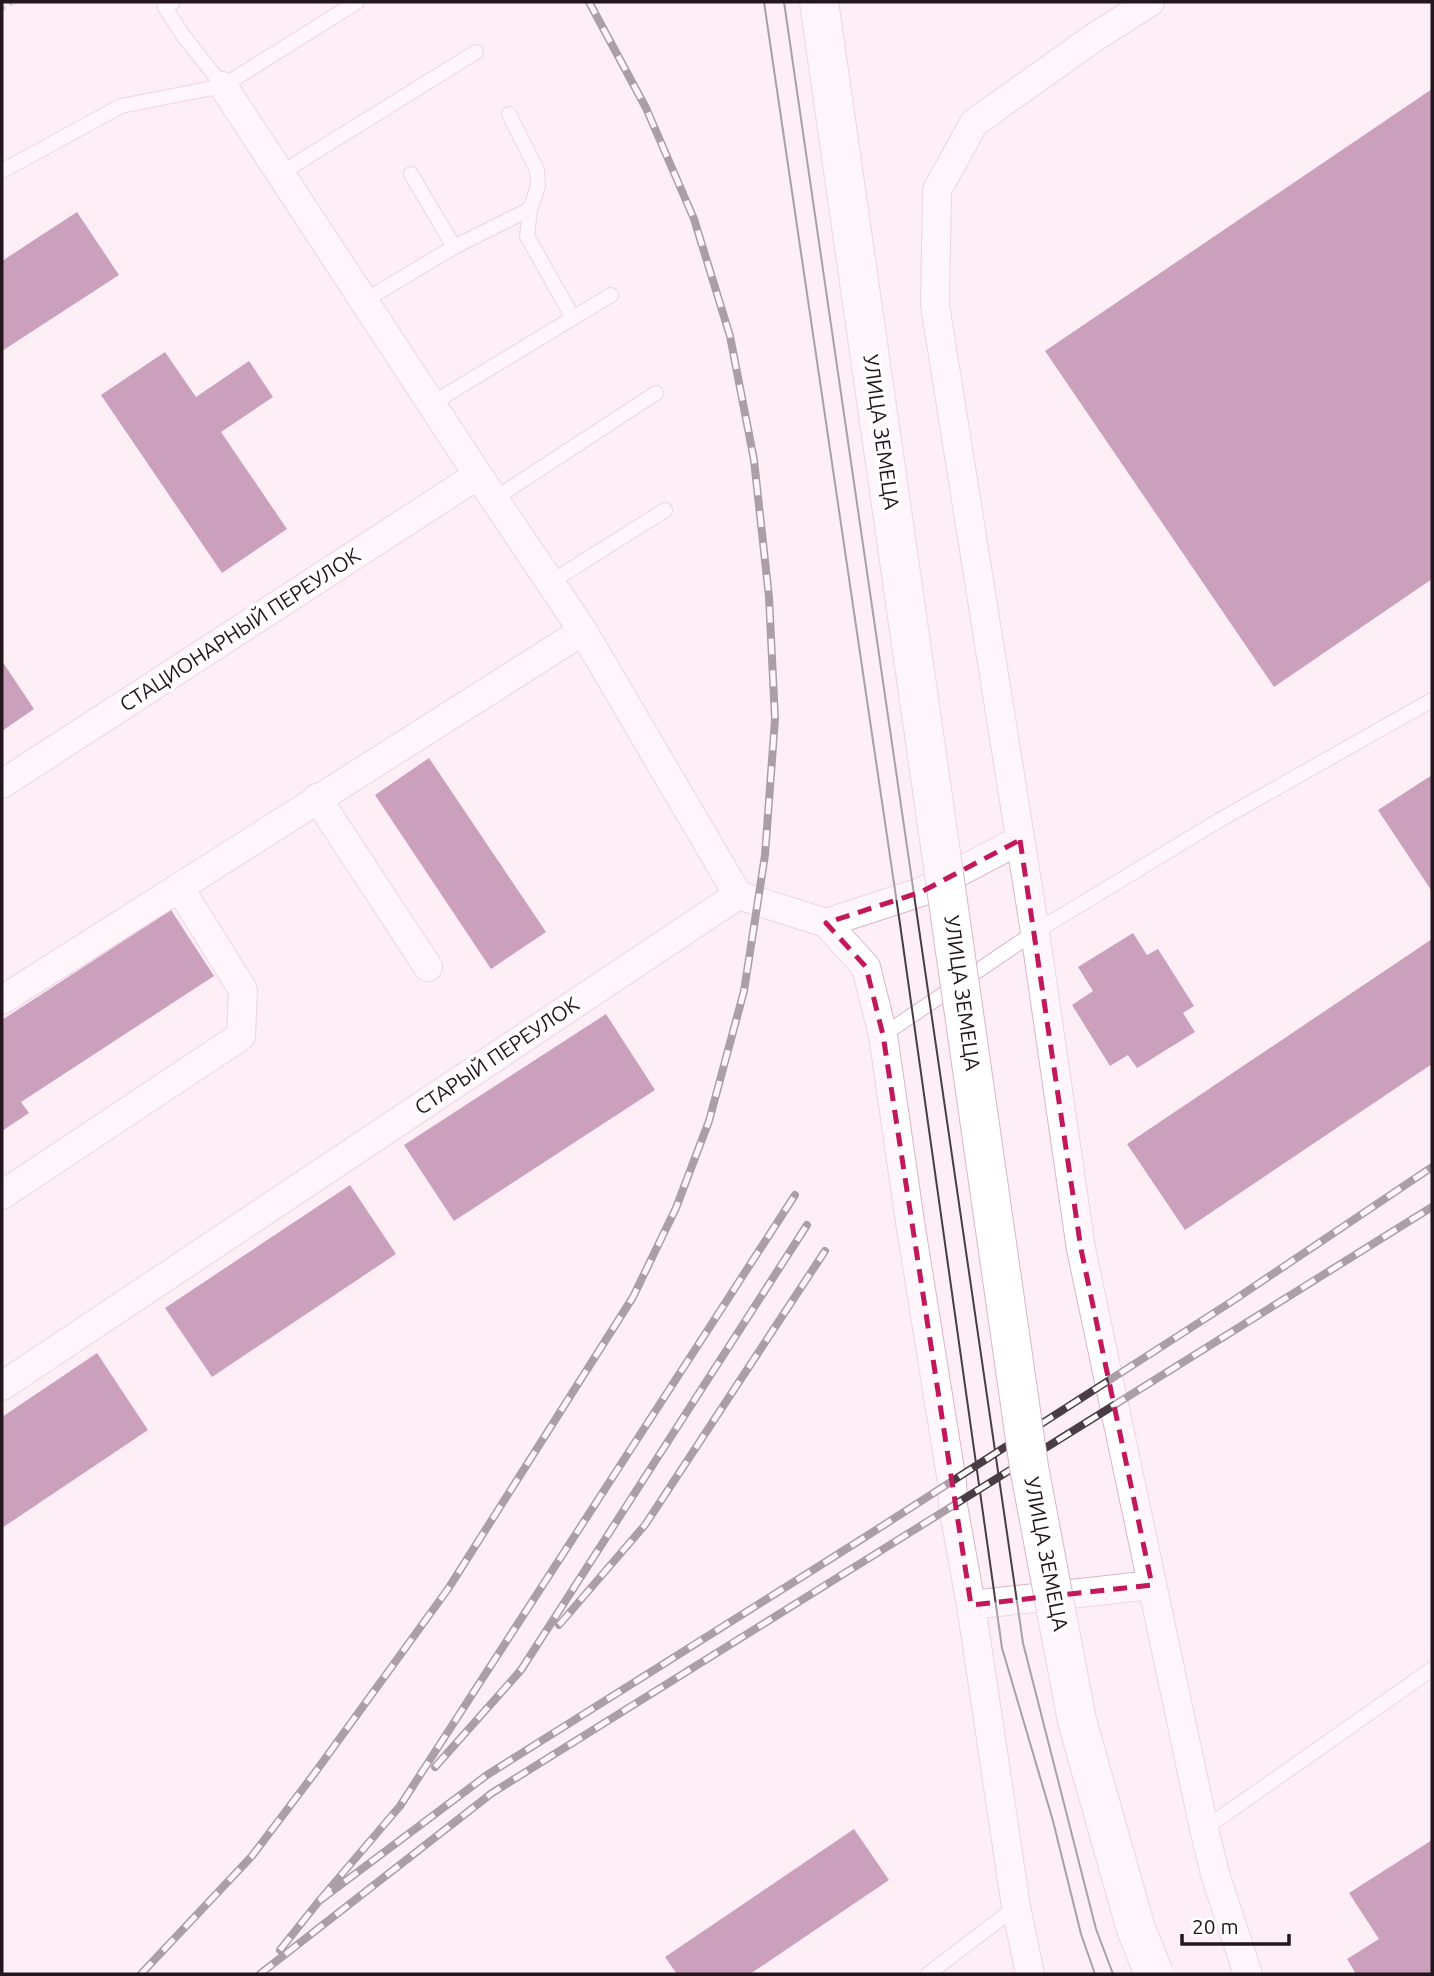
<svg xmlns="http://www.w3.org/2000/svg" width="1434" height="1976" viewBox="0 0 1434 1976" font-family="Ubuntu,sans-serif">
<style>
.building{fill:#8f4273}
.lines{fill:none;stroke-linecap:round;stroke-linejoin:round}
.service-casing{stroke:#d9b5c9;stroke-width:16}
.minor-casing{stroke:#d9b5c9;stroke-width:30}
.path{stroke:#b8a9b1;stroke-width:4.5;stroke-dasharray:3.5 5;stroke-linecap:butt}
.service{stroke:#fff;stroke-width:14}
.minor{stroke:#fff;stroke-width:28}
.tram{stroke:#493c43;stroke-width:2}
.rail-casing{stroke:#493c43;stroke-width:8}
.rail{stroke:#fff;stroke-width:5;stroke-dasharray:16;stroke-linecap:butt}
.primary-bridge-casing{stroke:#d9b5c9;stroke-width:40;stroke-linecap:butt}
.primary-bridge{stroke:#fff;stroke-width:38}
.marked{fill:none;stroke:#c2185b;stroke-width:5;stroke-dasharray:14 9;stroke-linejoin:round}
.labels{text-anchor:middle;stroke-width:7;stroke-linejoin:round;paint-order:stroke}
.street-label{font-size:21px;fill:#23161d;stroke:#fff}
</style>
<rect width="100%" height="100%" fill="#feeff7"/>
<g class="building">
<polygon points="1432,89 1432,579 1274,687 1045,351"/>
<polygon points="77,212 119,275 2,351 2,261"/>
<polygon points="165,352 196,397 249,361 273,397 221,432 287,529 222,573 101,395"/>
<polygon points="2,661 34,709 2,731"/>
<polygon points="429,758 546,932 491,969 375,795"/>
<polygon points="1432,775 1432,889 1431,890 1378,810"/>
<polygon points="171,910 214,976 21,1102 29,1113 2,1131 2,1020"/>
<polygon points="1133,933 1147,955 1158,949 1194,1006 1183,1013 1195,1032 1137,1068 1128,1055 1110,1066 1072,1005 1093,991 1078,967"/>
<polygon points="1432,939 1432,1064 1185,1230 1127,1144"/>
<polygon points="606,1014 655,1090 454,1221 404,1145"/>
<polygon points="350,1185 396,1254 212,1377 165,1308"/>
<polygon points="97,1353 148,1430 2,1528 2,1417"/>
<polygon points="854,1829 889,1880 750,1974 677,1974 665,1957"/>
<polygon points="1432,1840 1432,1974 1356,1974 1347,1959 1379,1939 1349,1893"/>
</g>
<g class="lines">
<defs>
<g id="service">
<polyline points="173,2 165,7 182,34 223,86"/>
<polyline points="509,114 537,170 538,186 530,209 527,236 573,318"/>
<polyline points="2,171 121,106 223,86 357,2"/>
<polyline points="281,173 476,52"/>
<polyline points="411,174 454,247"/>
<polyline points="364,301 454,247 530,209"/>
<polyline points="431,404 611,295"/>
<polyline points="494,499 656,393"/>
<polyline points="551,582 665,510"/>
<polyline points="883,1035 1035,932 1218,821 1432,700"/>
<polyline points="1204,1829 1432,1669"/>
<polyline points="928,1974 1016,1907"/>
</g>
<g id="minor">
<polyline points="1150,2 1092,39 974,123 937,190 935,305 1035,932 1081,1249 1204,1829 1215,1874 1248,1974"/>
<polyline points="223,86 478,475 583,631 738,895"/>
<polyline points="2,784 478,475"/>
<polyline points="317,798 428,967"/>
<polyline points="826,923 866,967 883,1035 910,1222 952,1482 953,1506 971,1605"/>
<polyline points="2,1000 583,631"/>
<polyline points="2,1195 241,1036 243,990 179,887"/>
<polyline points="2,1386 738,895 826,923 921,892 1020,840"/>
<polyline points="1030,1974 1016,1907 971,1605 1152,1585"/>
</g>
</defs>
<use href="#service" class="service-casing"/>
<use href="#minor" class="minor-casing"/>
<polyline class="path" points="2,9 13,2"/>
<use href="#service" class="service"/>
<use href="#minor" class="minor"/>
<g class="tram">
<polyline points="764,2 900,924 1002,1648 1053,1821 1081,1934 1095,1974"/>
<polyline points="784,2 1023,1643 1096,1929 1113,1974"/>
</g>
<defs>
<g id="rail">
<polyline points="559,1625 645,1525 825,1251"/>
<polyline points="435,1767 521,1670 807,1225"/>
<polyline points="319,1901 487,1775 862,1539 1231,1302 1432,1167"/>
<polyline points="280,1950 319,1901 400,1806 795,1195"/>
<polyline points="141,1974 252,1856 314,1774 448,1589 633,1297 676,1208 709,1121 744,991 765,855 775,719 769,597 754,460 730,336 694,219 646,108 589,2"/>
<polyline points="260,1974 492,1793 1432,1207"/>
</g>
</defs>
<use href="#rail" class="rail-casing"/>
<use href="#rail" class="rail"/>
<defs>
<polyline id="primary-bridge" points="819,2 1029,1467 1077,1721 1136,1929 1154,1974"/>
</defs>
<use href="#primary-bridge" class="primary-bridge-casing"/>
<use href="#primary-bridge" class="primary-bridge"/>
</g>
<path d="M0 0H1434V1976H0ZM1020,840l61,409 71,336 -181,20 -88,-570 -17,-68 -40,-44 95,-31z" fill="#feeff7" fill-opacity=".55" fill-rule="evenodd"/>
<path class="marked" d="M1020,840l61,409 71,336 -181,20 -88,-570 -17,-68 -40,-44 95,-31z"/>
<g class="labels">
<g class="street-label">
<text transform="translate(881 432) rotate(82)" y="7">УЛИЦА ЗЕМЕЦА</text>
<text transform="translate(240 630) rotate(-33)" y="7">СТАЦИОНАРНЫЙ ПЕРЕУЛОК</text>
<text transform="translate(962 993) rotate(82)" y="7">УЛИЦА ЗЕМЕЦА</text>
<text transform="translate(497 1056) rotate(-34)" y="7">СТАРЫЙ ПЕРЕУЛОК</text>
<text transform="translate(1046 1554) rotate(79)" y="7">УЛИЦА ЗЕМЕЦА</text>
</g>
</g>
<rect width="1434" height="1976" fill="none" stroke="#23161d" stroke-width="7"/>
<path d="M1182 1934v10h107v-10" fill="none" stroke="#23161d" stroke-width="3.5"/>
<text x="1192" y="1934" font-size="21" fill="#23161d" stroke="#ffffff" stroke-width="5" paint-order="stroke">20 m</text>
</svg>
